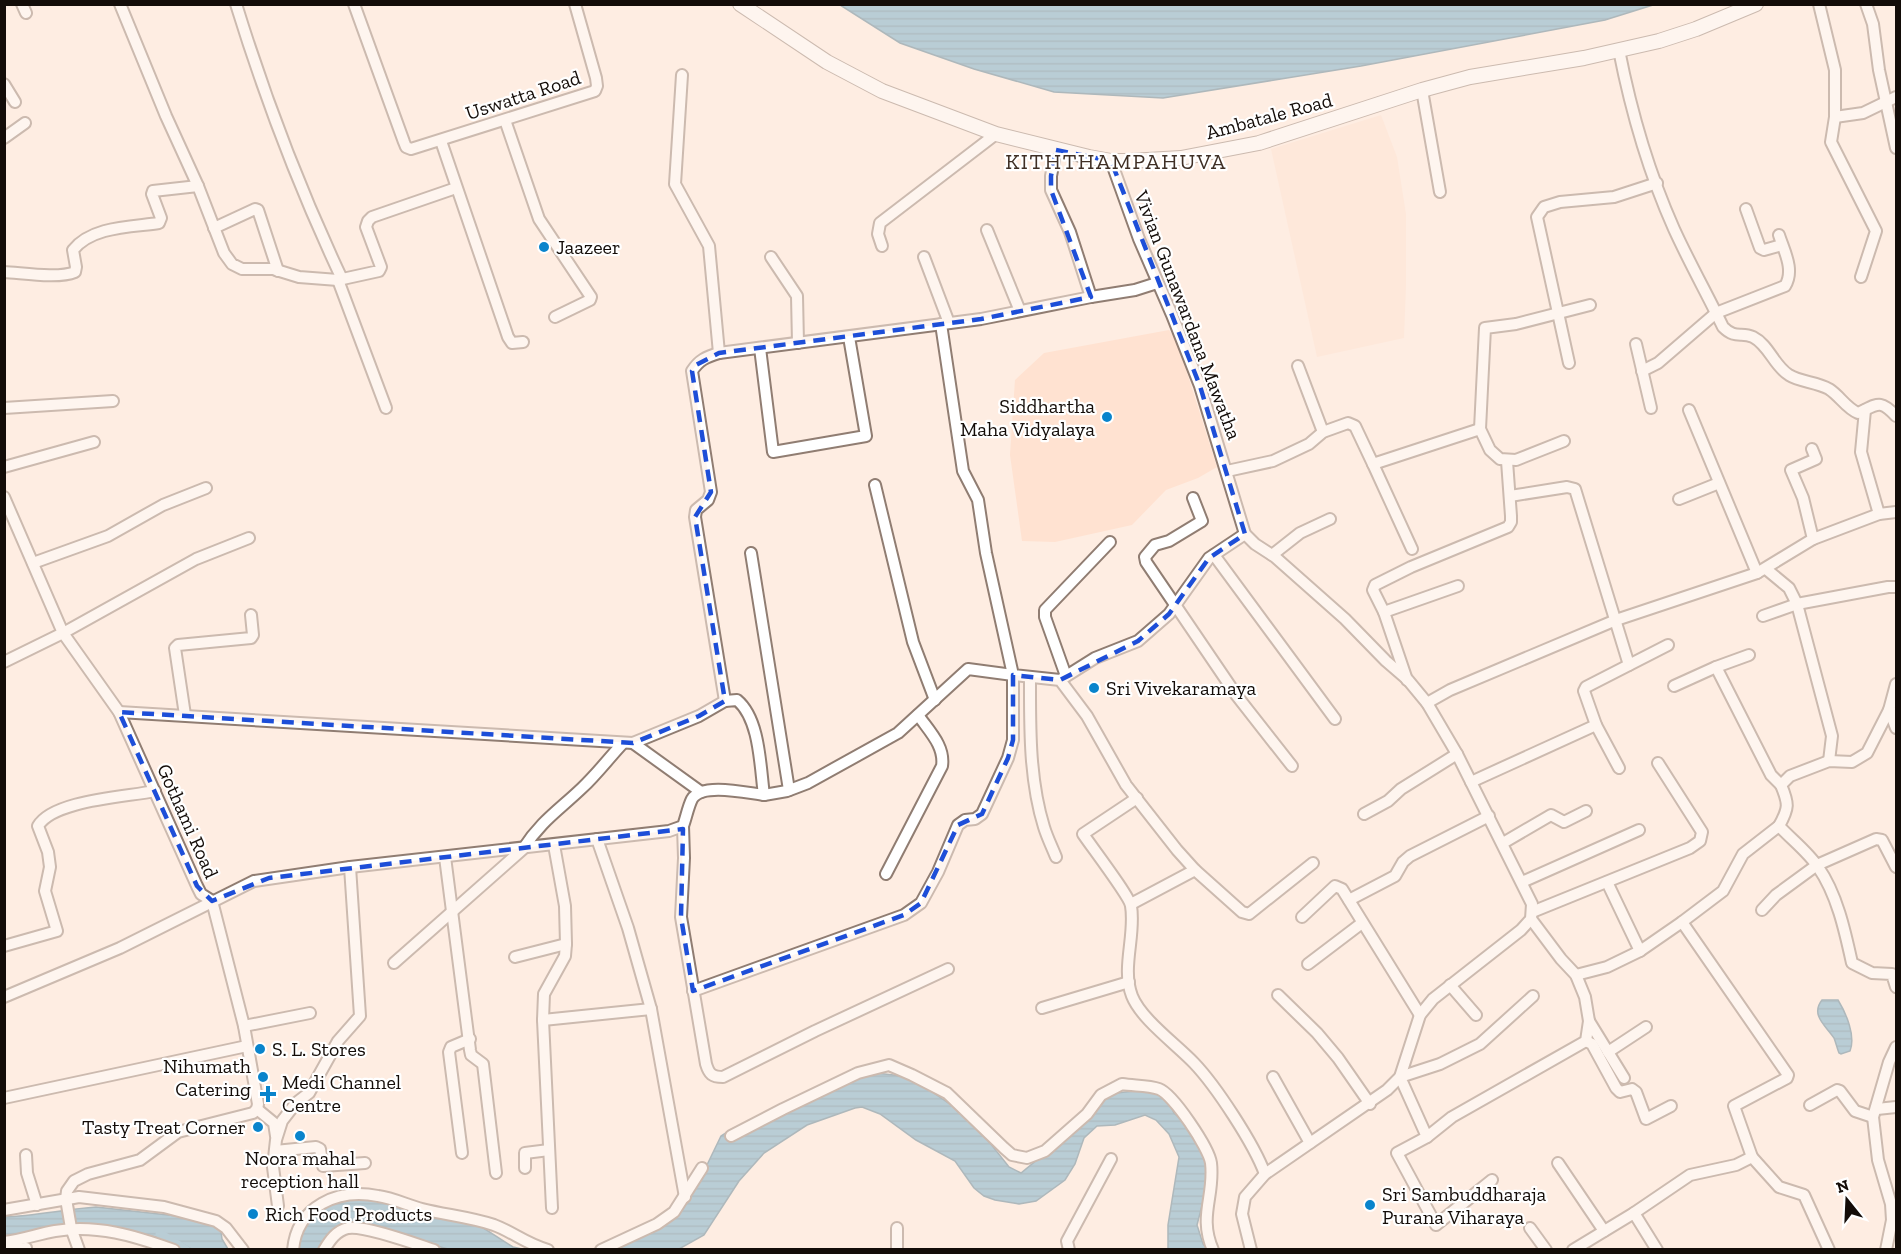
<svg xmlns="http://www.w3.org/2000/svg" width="1901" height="1254" viewBox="0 0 1901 1254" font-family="'Zilla Slab',serif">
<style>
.built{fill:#ffe2d1}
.water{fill:url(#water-rules);stroke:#4e788d;stroke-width:1.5}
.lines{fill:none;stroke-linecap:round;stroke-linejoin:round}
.canal{stroke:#67a6c6;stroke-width:9}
.minor-casing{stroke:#907d72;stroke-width:14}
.major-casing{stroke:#907d72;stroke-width:16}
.minor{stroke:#fff;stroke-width:10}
.major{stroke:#fff;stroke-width:14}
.marked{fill:none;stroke:#1d4ed8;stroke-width:4.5;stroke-dasharray:12 8;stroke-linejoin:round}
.poi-dot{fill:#0984cc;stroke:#fff;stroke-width:2}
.labels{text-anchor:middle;stroke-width:4.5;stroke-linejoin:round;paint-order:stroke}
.street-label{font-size:20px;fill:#130c08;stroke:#fff}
.poi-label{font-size:20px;fill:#130c08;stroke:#fff;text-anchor:start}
.quarter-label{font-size:22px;letter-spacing:1.5px;fill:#3f2f25;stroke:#fff}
</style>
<defs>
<pattern id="water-rules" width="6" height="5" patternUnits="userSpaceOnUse" patternTransform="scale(1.5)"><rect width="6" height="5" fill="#67a6c6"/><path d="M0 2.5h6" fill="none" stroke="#54869f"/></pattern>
</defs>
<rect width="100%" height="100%" fill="#feede2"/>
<g class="built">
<polygon points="1381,115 1397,157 1406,214 1406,286 1404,338 1317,357 1271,149"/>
<polygon points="1169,330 1177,341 1217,467 1198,478 1166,490 1132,525 1055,542 1022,541 1010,455 1015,380 1044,353"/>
</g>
<g class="water">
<polygon points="840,5 1653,5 1605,20 1361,66 1163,98 1054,92 974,69 900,43"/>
<path d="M1822,1000h16c8,13 18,36 12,51l-9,3 -2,-1c-2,-5 -3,-10 -5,-15 -8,-12 -24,-23 -12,-38z"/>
<polygon points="876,1073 902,1076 921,1084 971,1119 1009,1167 1021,1173 1050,1149 1108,1094 1134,1091 1154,1092 1166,1096 1174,1113 1194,1131 1207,1161 1207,1186 1197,1225 1203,1244 1207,1249 1168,1249 1168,1225 1179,1157 1169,1134 1156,1120 1145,1115 1115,1125 1097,1126 1084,1138 1075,1164 1065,1180 1036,1201 1019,1204 995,1200 984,1196 974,1188 955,1161 916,1140 880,1114 862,1107 855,1108 807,1125 764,1153 739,1181 704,1235 679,1249 617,1250 677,1213 705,1169 721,1136 732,1129 819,1096 862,1075"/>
<polygon points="355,1196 388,1200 474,1222 513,1247 522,1249 448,1249 350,1223 322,1249 296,1249 303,1225 322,1205"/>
<path d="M96,1207l108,12 17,12 1,8 6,10h-37l-13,-8 -71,-13 -70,4 -32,4 -1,-19c31,-1 62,-8 92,-10z"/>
</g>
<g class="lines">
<polyline class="canal" points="160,1234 186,1250"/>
<defs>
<g id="minor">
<polyline points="22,4 26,13"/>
<polyline points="120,4 166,116 198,186 224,253 232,264 242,269 273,269 299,277 338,280 379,271 381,267 366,227 368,221 372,217 456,188"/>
<path d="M236,4c29,94 64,186 106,275"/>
<polyline points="354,4 404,142 406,147 411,149 595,91 597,86 596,78 575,4"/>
<polyline points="1819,4 1835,70 1835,117 1831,142 1876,231 1861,277"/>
<polyline points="1866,4 1873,24 1879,70 1896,148"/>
<path d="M1619,50c12,61 30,123 55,179 15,33 33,65 49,98 13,13 18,4 30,10 16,8 21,29 36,38 11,7 28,7 40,14 11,7 17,19 29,24 20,-9 22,-14 38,3"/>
<polyline points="682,75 675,184 709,246 719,353"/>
<polyline points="4,84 15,102"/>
<polyline points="1422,90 1440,192"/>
<polyline points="1835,117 1863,113 1896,97"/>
<polyline points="505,120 539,219 591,297 590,300 555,317"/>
<polyline points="4,138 25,123"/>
<polyline points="441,141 508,337 512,343 523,342"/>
<polyline points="1056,150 1051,176 1051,190 1070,232 1091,297"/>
<polyline points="1111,161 1139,239 1172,315 1200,386 1245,534 1255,544 1275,557 1345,619 1386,661 1408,680 1427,703 1457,754 1532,904 1531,919 1521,930 1433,999 1420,1015 1400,1077 1387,1090 1265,1174 1245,1197 1242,1214 1251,1250"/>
<polyline points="1746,209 1760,248 1764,250 1782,245"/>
<polyline points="214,228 255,209 258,210 278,271"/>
<polyline points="987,230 1020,311"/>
<polyline points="882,246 878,234 880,223 996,134"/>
<polyline points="771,257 797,296 798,343"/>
<polyline points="924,257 949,323"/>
<path d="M4,272c19,1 54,7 71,0l1,-5 -3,-17c19,-24 59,-23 86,-27l2,-5 -9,-24 1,-3 45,-5"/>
<polyline points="338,280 386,408"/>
<polyline points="941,324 963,471 978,500 986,553 1013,675 1060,680 1087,716 1126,785 1177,850 1195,870 1242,912 1249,914 1313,863"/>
<polyline points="1636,344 1651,408"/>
<polyline points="760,348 773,452 866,436 849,337"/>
<polyline points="1569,363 1537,217 1544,207 1560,202 1614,197 1657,183"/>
<polyline points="1298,366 1323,432"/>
<path d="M1642,371l16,-8 58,-50 69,-27c10,-16 -1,-35 -6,-51"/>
<polyline points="4,408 113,401"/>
<polyline points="1689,410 1757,573"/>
<polyline points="1865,410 1861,452 1879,514"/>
<polyline points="1564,441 1516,460 1500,459 1490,450 1480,429 1485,328 1516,324 1590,305"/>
<polyline points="1373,464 1412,549"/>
<polyline points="4,467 94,442"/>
<polyline points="1227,471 1273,461 1309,444 1323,432 1348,423 1355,426 1373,464 1480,429"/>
<polyline points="875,485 913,642 935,700"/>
<polyline points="1510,496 1567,487 1575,489 1629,665"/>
<polyline points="4,497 63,633 119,712 197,886 201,894 212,901 244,1026 258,1104 257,1109 253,1113 178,1132 140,1160 88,1174 74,1181 67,1191 66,1199 71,1228 79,1250"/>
<polyline points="1193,498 1202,521 1169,541 1155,545 1145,557 1146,562 1237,696 1292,766"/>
<polyline points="1679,499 1719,483"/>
<polyline points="1813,539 1879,514 1896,512"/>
<polyline points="751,553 789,790"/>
<polyline points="1214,555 1335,719"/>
<polyline points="1272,555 1300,533 1330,519"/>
<polyline points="33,563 108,536 163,505 206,488"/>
<polyline points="1766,569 1789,588 1797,604 1832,736 1829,761"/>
<polyline points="1384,612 1373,590 1375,585 1411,567 1508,527 1511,522 1511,516 1507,461"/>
<polyline points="1763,616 1797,604 1888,587 1896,587"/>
<polyline points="1749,655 1716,667 1771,775 1781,785"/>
<polyline points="4,662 63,633 196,559 249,538"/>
<polyline points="1066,676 1045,617 1045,610 1110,542"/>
<path d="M1030,677c0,49 -1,102 14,150 3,10 8,20 12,30"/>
<polyline points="1060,680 1095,658 1138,641 1169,614 1209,558 1245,534"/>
<polyline points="1407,680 1384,612 1458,586"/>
<path d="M1896,684l-7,26 -22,43 -15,9 -23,-1 -39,15 -9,9c8,19 8,23 -2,41 12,13 29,26 39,41 19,27 27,64 34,96l20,10 20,1 4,13"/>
<polyline points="1674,686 1716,667"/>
<polyline points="1427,703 1450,690 1616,620 1757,573 1813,539 1803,498 1791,470 1816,459 1812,449"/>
<polyline points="119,712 633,743 699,716 725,701"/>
<polyline points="1896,714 1889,710 1896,728"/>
<polyline points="185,715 175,648 178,645 251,638 253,635 251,615"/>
<polyline points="633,743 701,792"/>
<polyline points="1619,768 1596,725 1584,691 1586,687 1668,645"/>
<polyline points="1471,782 1596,725"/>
<path d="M1137,798l-54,36c8,12 47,63 48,72 5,29 -10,62 1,90 9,23 45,49 62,67 22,23 60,81 71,111"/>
<polyline points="1364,814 1388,801 1401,789 1457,754"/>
<path d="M683,826l1,32 -3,59 25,147c3,10 6,13 17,13l92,-46 133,-62"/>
<polyline points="597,839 628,928 651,1009 685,1197"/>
<polyline points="1503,843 1551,815 1564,822 1586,811"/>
<polyline points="445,857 470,1050 471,1055 483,1064 496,1173"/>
<path d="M886,874l56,-108c3,-20 -13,-35 -24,-51"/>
<polyline points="1522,882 1639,830"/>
<polyline points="1607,882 1640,951"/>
<polyline points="1349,900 1395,876 1403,862 1410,856 1489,816"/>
<polyline points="1131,904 1195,870"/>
<polyline points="1762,910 1776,895 1817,865 1876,839 1882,840 1896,867"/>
<polyline points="1532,912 1690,848 1700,841 1702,832 1658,763"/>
<polyline points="1302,917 1335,886 1342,889 1420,1015"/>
<polyline points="1682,922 1788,1075 1787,1078 1734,1106 1752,1157"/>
<path d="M4,946l53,-15 -12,-40 5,-24 -2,-15 -10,-26c15,-26 88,-29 117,-35"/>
<polyline points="515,957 566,944"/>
<path d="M394,963l129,-114c18,-28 36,-39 59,-61 14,-13 27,-30 41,-45"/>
<polyline points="1308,964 1362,923"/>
<polyline points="1576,975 1607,967 1640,951 1682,922 1723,891 1743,854 1779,826"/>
<polyline points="1450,985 1476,1015"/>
<polyline points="693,991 904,915 921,903 938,872 958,825 965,820 975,819 982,814 1008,758 1013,740 1013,675 968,669 898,733 808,783 787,791 764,795"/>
<polyline points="1278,995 1317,1033 1338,1058 1370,1104"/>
<path d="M4,997l116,-49 134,-67 96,-14 319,-36 14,-5c3,-8 5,-19 9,-27 10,-17 55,-6 72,-4 -4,-29 -4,-76 -27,-95l-12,1 -30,-184 1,-7 12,-10 3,-8 -19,-121c7,-11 14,-14 27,-18l262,-34 110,-22 44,-7 22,-7"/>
<polyline points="1042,1008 1129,982"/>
<polyline points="543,1020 651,1009"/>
<polyline points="1589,1021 1624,1078"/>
<polyline points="244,1026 310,1013"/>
<polyline points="1586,1041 1592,1044 1616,1088 1620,1092 1632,1089 1636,1092 1646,1119 1671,1106"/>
<polyline points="1608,1052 1646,1027"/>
<polyline points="1273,1077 1310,1143"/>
<polyline points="4,1098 247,1046"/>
<polyline points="1810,1105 1837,1090 1840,1091 1855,1111 1873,1117"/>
<polyline points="257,1109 274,1123 276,1136"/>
<polyline points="1877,1109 1896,1107"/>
<path d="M731,1136l52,-27 75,-36 31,-8 23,10 35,18 57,55 8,7 15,3 18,-7 42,-37 14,-19 21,-11c12,2 26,1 37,5 14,5 50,59 52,74 4,33 -13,53 2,87"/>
<polyline points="1427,1137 1400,1077 1440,1064 1480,1044 1533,996"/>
<polyline points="275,1151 316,1147 320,1149 323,1166 365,1163"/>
<polyline points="462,1153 449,1052 451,1047 470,1039"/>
<polyline points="26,1155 27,1173 37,1205"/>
<polyline points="1558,1163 1604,1231"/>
<polyline points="525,1168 525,1153 549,1150"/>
<polyline points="1492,1180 1436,1225 1397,1153 1427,1137 1452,1117 1586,1041 1589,1021 1585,997 1576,975 1561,959 1531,919"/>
<polyline points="278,1206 273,1167 276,1140 282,1121 296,1103 309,1093 338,1041 360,1016 350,867"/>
<polyline points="552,1208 543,1020 544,994 565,956 566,944 565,906 554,845"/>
<polyline points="4,1210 79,1197 164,1207 216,1221 226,1228 243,1250"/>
<polyline points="1634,1213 1690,1175 1736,1165 1752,1157 1779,1187 1804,1195 1829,1250"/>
<polyline points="1530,1228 1546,1250"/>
<path d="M4,1242c18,-2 34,-8 51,-11 42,-7 80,5 119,19"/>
<polyline points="9,1250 26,1248"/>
<path d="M293,1250c4,-44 45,-62 85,-54 15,2 29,9 44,13 24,6 48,8 72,16 19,7 32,19 54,25"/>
<path d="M324,1250c6,-10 12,-19 24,-22 16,-3 68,16 86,22"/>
<polyline points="601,1250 657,1224 674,1212 702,1168"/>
<polyline points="897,1250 897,1228"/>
<polyline points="1069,1250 1067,1241 1111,1159"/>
<polyline points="1573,1250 1634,1213 1657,1250"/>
<polyline points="1886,1250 1892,1220 1891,1204 1878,1160 1873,1117 1889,1062 1896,1047"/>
</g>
<polyline id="major" points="740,4 827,62 882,91 996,134 1089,157 1111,161 1130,161 1181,158 1259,143 1422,90 1470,77 1584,58 1659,41 1696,29 1756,4"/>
</defs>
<use href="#minor" class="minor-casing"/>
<use href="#major" class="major-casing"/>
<use href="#minor" class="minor"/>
<use href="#major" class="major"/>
</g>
<path d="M0 0H1901V1254H0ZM1056,150l55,11 89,225 45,148 -36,24 -40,56 -31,27 -78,39 -47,-5v65l-5,18 -26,56 -24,11 -37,78 -17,12 -211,76 -12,-74 2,-88 -414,49 -57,23 -15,-15 -78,-174 514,31 66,-27 26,-15 -30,-184 16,-25 -19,-121 4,-6 23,-12 262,-34 110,-22 -40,-107v-14z" fill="#feede2" fill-opacity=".55" fill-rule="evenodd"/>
<path class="marked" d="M1056,150l55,11 89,225 45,148 -36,24 -40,56 -31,27 -78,39 -47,-5v65l-5,18 -26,56 -24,11 -37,78 -17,12 -211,76 -12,-74 2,-88 -414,49 -57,23 -15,-15 -78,-174 514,31 66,-27 26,-15 -30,-184 16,-25 -19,-121 4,-6 23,-12 262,-34 110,-22 -40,-107v-14z"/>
<g class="poi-dot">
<circle cx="544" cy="247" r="6"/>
<circle cx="1107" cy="417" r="6"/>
<circle cx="1094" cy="688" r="6"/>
<circle cx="260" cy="1049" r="6"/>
<circle cx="263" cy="1077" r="6"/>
<path d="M265 1085h6v6h6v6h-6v6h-6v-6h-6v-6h6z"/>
<circle cx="258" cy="1127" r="6"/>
<circle cx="300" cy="1136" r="6"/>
<circle cx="1370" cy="1205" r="6"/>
<circle cx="253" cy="1214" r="6"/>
</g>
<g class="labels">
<g class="street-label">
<text transform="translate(523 95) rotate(-18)" y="7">Uswatta Road</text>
<text transform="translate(1269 116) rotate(-15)" y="7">Ambatale Road</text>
<text transform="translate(1188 315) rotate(69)" y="7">Vivian Gunawardana Mawatha</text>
<text transform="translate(188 821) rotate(66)" y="7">Gothami Road</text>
</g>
<g class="poi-label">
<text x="556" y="254">Jaazeer</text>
<text x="1095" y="413" text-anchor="end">Siddhartha<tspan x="1095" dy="23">Maha Vidyalaya</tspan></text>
<text x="1106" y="695">Sri Vivekaramaya</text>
<text x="272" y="1056">S. L. Stores</text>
<text x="251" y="1073" text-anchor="end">Nihumath<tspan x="251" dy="23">Catering</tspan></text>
<text x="282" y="1089">Medi Channel<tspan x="282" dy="23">Centre</tspan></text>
<text x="246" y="1134" text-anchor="end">Tasty Treat Corner</text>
<text x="300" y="1165" text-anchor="middle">Noora mahal<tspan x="300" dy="23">reception hall</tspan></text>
<text x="1382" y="1201">Sri Sambuddharaja<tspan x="1382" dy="23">Purana Viharaya</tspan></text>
<text x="265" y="1221">Rich Food Products</text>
</g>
<g class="quarter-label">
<text x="1116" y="169">KITHTHAMPAHUVA</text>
</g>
</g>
<rect width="1901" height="1254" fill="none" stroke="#130c08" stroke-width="12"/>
<g transform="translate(1847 1200) rotate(342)" stroke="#ffffff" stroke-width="4.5" paint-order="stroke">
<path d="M0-4.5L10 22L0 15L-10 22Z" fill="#130c08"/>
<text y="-9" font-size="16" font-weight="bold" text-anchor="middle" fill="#130c08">N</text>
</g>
</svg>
